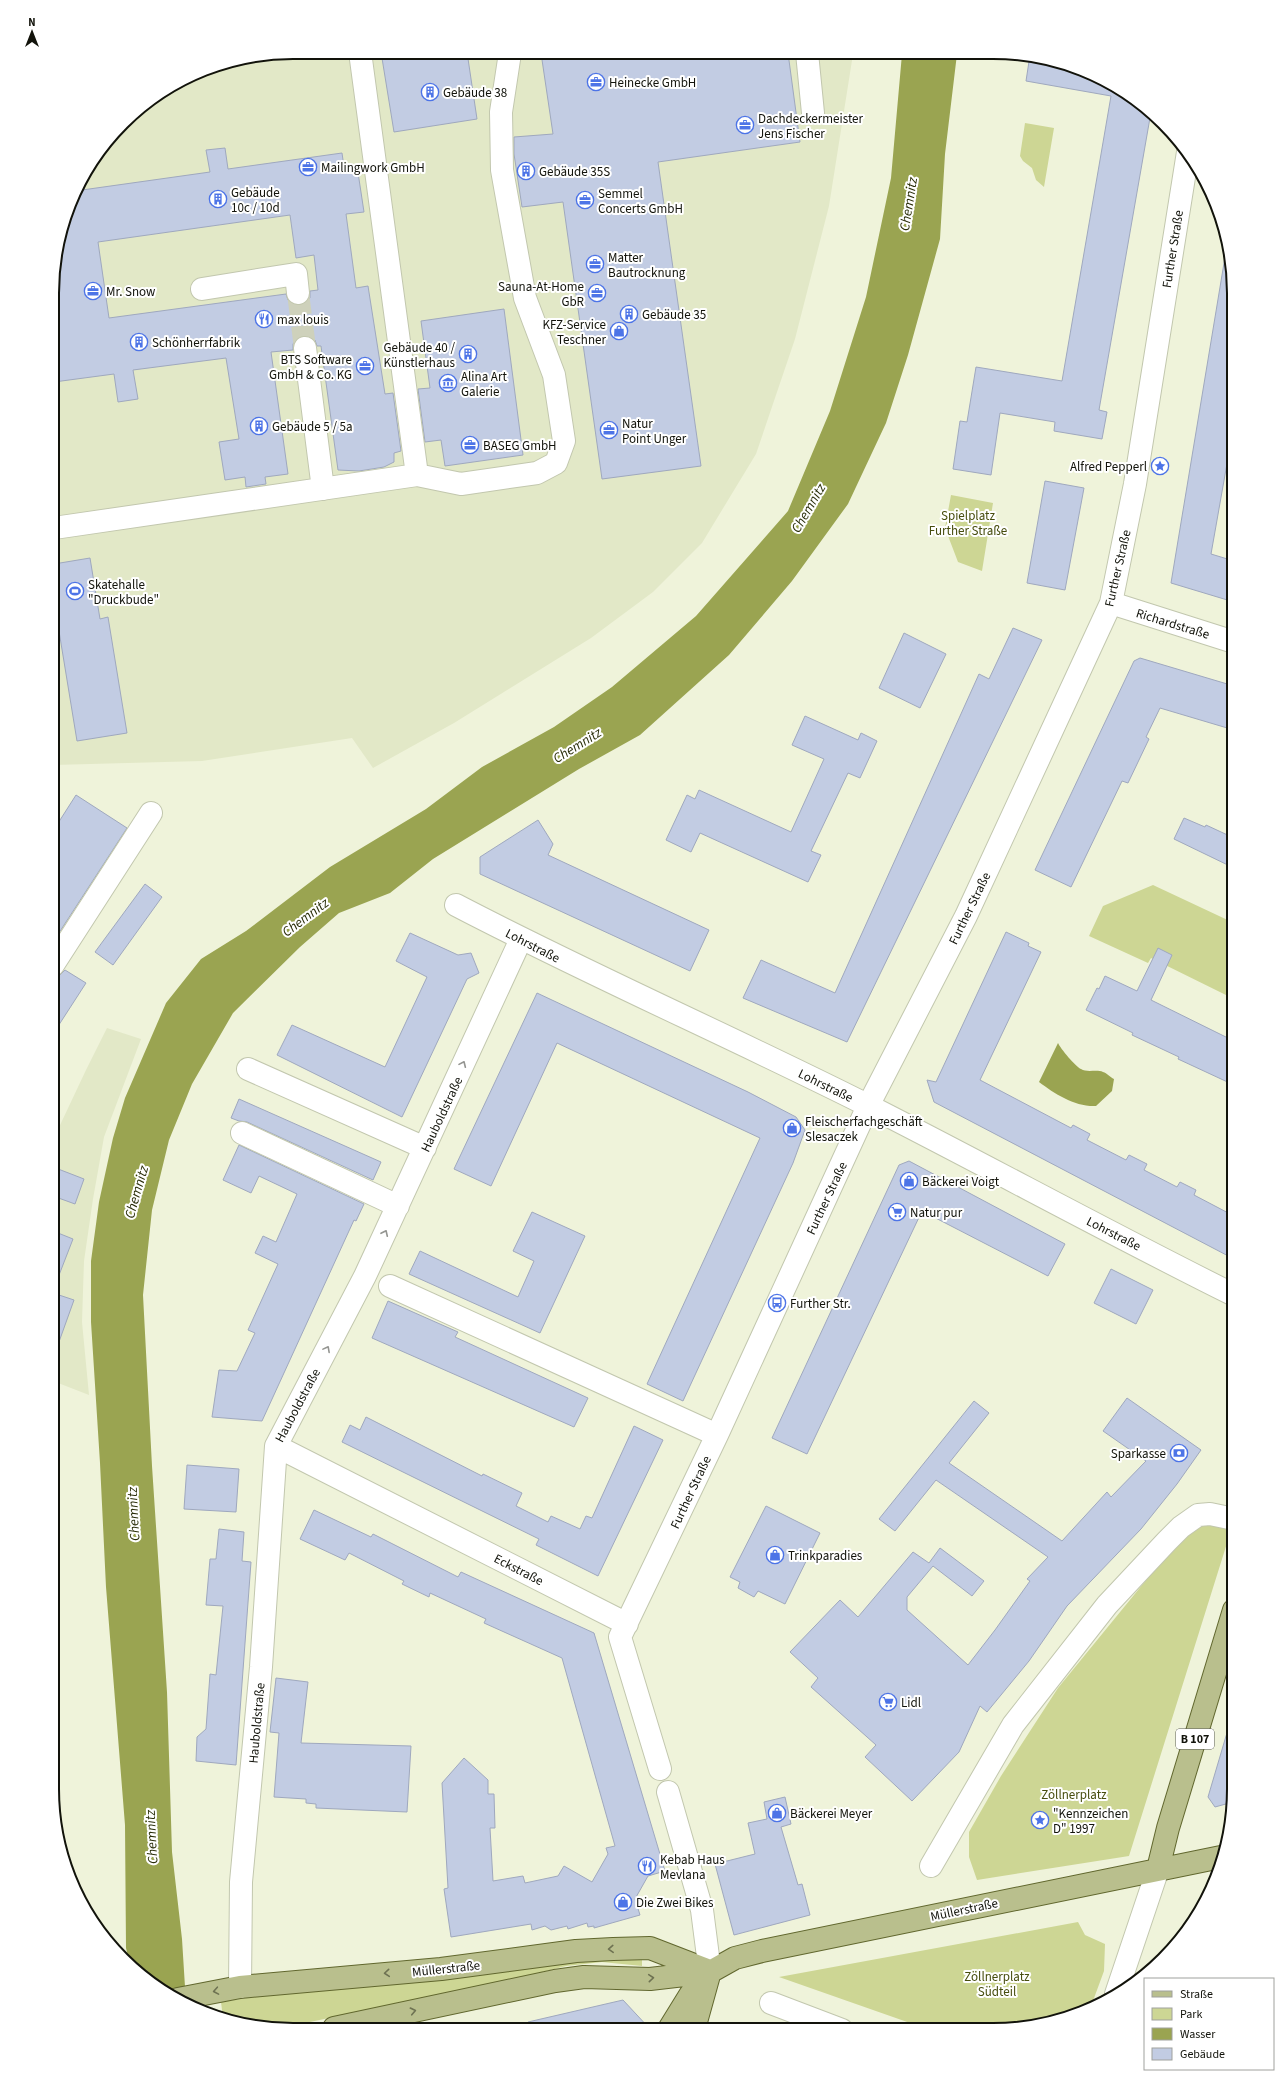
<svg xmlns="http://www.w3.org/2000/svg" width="1286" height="2082" viewBox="0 0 1286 2082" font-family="'Source Sans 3',sans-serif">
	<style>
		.built { fill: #e2e8c7 }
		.green { fill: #cdd694 }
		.water { fill: #9aa451 }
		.building { fill: #c2cce3; stroke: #9fa8be; fill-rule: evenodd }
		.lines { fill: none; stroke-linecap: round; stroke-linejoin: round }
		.minor-tunnel { stroke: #ced1bb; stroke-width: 22; stroke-dasharray: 22 11; stroke-linecap: butt }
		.minor-casing { stroke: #c2c7ae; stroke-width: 24 }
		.major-casing { stroke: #61672e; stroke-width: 24 }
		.minor { stroke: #fff; stroke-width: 22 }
		.major { stroke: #b9bf8d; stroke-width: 22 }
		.oneway { stroke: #949591 }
		.oneway2 { stroke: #6e7252 }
		.labels { text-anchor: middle; stroke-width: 4; stroke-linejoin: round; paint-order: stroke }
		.shield { fill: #fff; stroke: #595a54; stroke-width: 1 }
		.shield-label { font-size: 12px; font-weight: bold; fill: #12130b }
		.poi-label { font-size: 13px; fill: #12130b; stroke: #fff; text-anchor: start }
		.street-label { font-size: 13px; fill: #12130b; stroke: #fff }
		.park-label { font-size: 13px; fill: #474d0e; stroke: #fff }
		.water-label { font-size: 14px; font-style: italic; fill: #292d08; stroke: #fff }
		.rim { fill: none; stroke: #12130b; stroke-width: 2 }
	</style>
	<rect width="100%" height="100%" fill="#eff3da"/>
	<path class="built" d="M293,52L853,54L829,206L795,339L756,454L702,543L653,592L591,638L454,723L373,768L352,738L202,761L53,765L54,261L77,186L134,112L201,70Z
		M107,1028L141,1039L104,1137L93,1199L84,1261L82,1322L89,1395L53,1381V1140L86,1070Z"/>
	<path class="green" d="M1025,123L1054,128L1044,187L1036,180L1032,168L1023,161L1020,156Z
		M951,495L993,503L982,571L958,562L945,528Z
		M1153,885L1234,923V993L1230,997L1151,958L1148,963L1089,936L1103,906Z
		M1208,1522L1233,1524L1129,1856L977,1880L969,1857V1832L1001,1776L1058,1688L1156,1568L1196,1527Z
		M1078,1922L1085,1935L1105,1944L1104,1971L1090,2009L1085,2012L994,2030H930L779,1977Z
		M642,1958V1966L602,1962L566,1966L507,1981L281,2028H261L223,2018L221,2002L271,1994L433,1981L594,1960Z"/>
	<path class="water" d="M902,54H957L945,154L940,239L908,355L886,423L848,504L792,581L729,655L640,735L579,769L433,859L390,893L339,913L300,947L233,1013L192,1084L169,1140L152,1210L143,1295L152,1466L167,1692L172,1852L182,1939L186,2003L146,1980L130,1965L126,1948L125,1825L106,1587L100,1463L91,1322V1261L99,1202L113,1138L125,1098L166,1003L201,959L246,931L330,867L426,809L482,767L554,727L612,687L696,616L788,511L830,411L866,297L891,178Z
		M1058,1043C1060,1048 1076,1067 1081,1069C1087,1073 1097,1069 1103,1072C1107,1073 1110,1077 1114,1079L1112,1091L1096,1106C1075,1107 1055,1094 1039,1082Z"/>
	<path class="building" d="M381,52H467L477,119L394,132Z
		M541,53H788L800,142L658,162L701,466L602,479L563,202L522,207L514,154V137L553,134Z
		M1030,55L1086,70L1140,102L1151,112L1099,410L1107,412L1102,439L1054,431L1055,422L1000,413L991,475L953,469L960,421L967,422L976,367L1062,381L1111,96L1026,81Z
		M225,148L228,169L342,153L344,167L357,166L364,212L346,214L356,288L368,286L385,394L393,393L401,451L394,453V462L384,467L359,471L338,470L321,346H317L315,340L309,336H303L297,338L293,344V350L271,352L288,474L265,477L266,484L246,487L245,477L225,480L219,442L239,439L226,358L133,370L138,399L118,402L114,374L54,382V261L75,191L210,172L206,150ZM290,215L296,258L314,255L318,290L310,291V298L305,303L299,305L293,304L288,300L286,294L109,318L98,242Z
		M1225,257H1227L1234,293V424L1211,554L1234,561V602L1171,583Z
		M504,309L523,455L445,466L441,440L425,442L418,389L430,388L421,321Z
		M1045,481L1084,488L1065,590L1027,583Z
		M90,558L100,619L108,617L127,733L77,741L58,625L54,626V564Z
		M1013,628L1042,640L847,1042L743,998L761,960L835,993L979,674L989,679Z
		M904,633L946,654L920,708L879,688Z
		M1140,658L1234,686V730L1160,708L1146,737L1149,739L1128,783L1122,781L1071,887L1035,870L1134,661Z
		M805,716L858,740L861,733L877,741L860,778L848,773L811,851L821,855L808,882L700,833L691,852L666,840L687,795L695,799L699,790L791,832L824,759L792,745Z
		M76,795L127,828L53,942V831Z
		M1184,818L1205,827L1206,825L1234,838V868L1174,839Z
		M538,820L553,844L548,855L709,930L690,971L480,874V857Z
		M145,884L162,897L113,965L95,952Z
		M1006,932L1029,943L1028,946L1041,952L980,1080L1071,1128L1073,1125L1090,1134L1087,1140L1126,1160L1129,1155L1147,1164L1144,1170L1177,1187L1180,1182L1196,1190L1194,1195L1234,1216V1259L934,1102L927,1080L936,1082Z
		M410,933L458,955L471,953L479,973L467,979L402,1117L277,1055L292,1025L385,1067L427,977L396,961Z
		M1158,948L1172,955L1151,1000L1234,1041V1085L1178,1059L1179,1057L1132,1035L1133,1033L1086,1010L1097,988L1099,989L1105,976L1137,991Z
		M65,970L86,983L53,1034V977L59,976Z
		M537,993L748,1092L796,1117L805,1130L793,1163L683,1401L647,1384L760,1138L557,1043L491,1186L454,1169Z
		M239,1099L381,1162L373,1180L247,1122L239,1121L231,1118Z
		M239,1145L364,1204L356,1221L354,1220L262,1421L212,1417L219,1370L237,1371L255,1333L248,1330L278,1264L255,1253L263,1236L276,1242L297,1194L259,1176L251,1193L223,1180Z
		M909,1161L1065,1244L1048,1276L922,1211L807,1454L772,1438L899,1165Z
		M53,1167L84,1179L75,1204L53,1196Z
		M532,1212L585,1236L540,1333L409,1274L420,1251L518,1297L534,1261L513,1251Z
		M53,1231L73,1239L54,1288H53Z
		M1111,1269L1153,1290L1136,1324L1094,1303Z
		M53,1293L74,1300L55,1353H53Z
		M388,1301L458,1332L455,1337L588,1398L574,1427L372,1338Z
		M1127,1398L1201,1450L1177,1484L1141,1529L1067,1606L1029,1661L987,1712L980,1706L959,1752L912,1801L865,1757L876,1745L811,1687L818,1678L790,1652L840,1600L858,1617L913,1552L929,1563L940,1548L984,1581L972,1596L933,1566L907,1597V1610L968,1665L995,1630L1030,1581L1027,1579L1048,1557L936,1480L895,1531L879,1519L974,1401L989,1413L949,1463L1062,1541L1107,1492L1111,1497L1146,1461L1103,1431Z
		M366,1417L482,1476L483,1474L522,1493L516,1506L548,1522L551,1516L580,1529L586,1516L592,1518L634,1426L663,1440L598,1576L536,1545L539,1539L342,1442L350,1425L360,1430Z
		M187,1465L239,1469L236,1512L184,1509Z
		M766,1506L820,1533L785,1604L758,1591L754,1597L738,1588L740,1582L730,1577Z
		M314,1510L371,1537L373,1534L458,1577L461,1572L594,1633L665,1871L648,1876L635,1899L640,1915L594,1928V1926L588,1927L587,1923L568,1929L567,1926L551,1930L545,1926L532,1930L531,1924L451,1937L444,1889L448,1888L442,1783L464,1758L488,1780V1794H494L495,1828H490L493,1881L523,1876L525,1883L558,1876L564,1866L592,1882L608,1854L606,1848L615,1846L562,1658L484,1623L486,1619L430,1593L429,1597L402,1584L404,1581L349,1553L345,1560L300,1539Z
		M219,1529L244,1532L242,1561L251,1562L236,1765L196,1761L197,1737L206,1729L210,1674L216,1675L223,1606L206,1605L210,1559H216Z
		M276,1678L308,1682L301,1743L411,1746L407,1812L316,1808V1804L306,1803V1799L274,1797L279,1733L270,1732Z
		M1229,1726H1233V1802L1215,1807L1208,1797Z
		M785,1797L791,1824L781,1827L798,1885L802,1884L810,1915L734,1935L715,1864L755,1854L748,1823L767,1819L764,1802Z
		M623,2000L650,2029H529L528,2022Z"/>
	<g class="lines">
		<path class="minor-tunnel" d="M298,293L305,348"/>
		<defs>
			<path id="minor" d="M360,52L417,475
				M807,53L813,113
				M202,289L296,274L298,293
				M305,348L323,489
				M54,528L417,475L461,484L537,473L556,463L564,441L554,375L525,298L502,170L501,112L510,53
				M1111,603L1234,642
				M456,905C592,976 732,1037 869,1106C991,1168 1111,1234 1234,1295
				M53,965L151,813
				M248,1069L425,1148
				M242,1133L398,1206
				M390,1286L717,1435
				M276,1446L627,1624
				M660,1769L620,1637L717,1435L868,1106L966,916L1111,603L1135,484L1188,152
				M668,1792L702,1910L710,1972
				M931,1866L1013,1725L1107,1605L1167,1541L1181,1527L1198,1515L1210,1514L1234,1519
				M240,1987L241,1882L261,1667L276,1446L365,1276L521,939
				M1116,1994L1158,1869
				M771,2003L842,2030"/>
			<path id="major" d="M1158,1869L1168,1828L1234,1610
				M178,1999L240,1987L441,1969L576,1951L613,1949L650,1948L707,1970
				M334,2028L555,1981L584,1977L650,1979L710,1972L735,1958L762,1951L1221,1857
				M669,2029L690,1995L710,1972
				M694,2029L709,1975"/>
		</defs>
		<use href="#minor" class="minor-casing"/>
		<use href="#major" class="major-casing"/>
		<use href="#minor" class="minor"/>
		<use href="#major" class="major"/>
	</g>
	<defs><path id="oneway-chevron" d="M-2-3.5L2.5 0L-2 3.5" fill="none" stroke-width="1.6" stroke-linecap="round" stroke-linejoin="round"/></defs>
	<g class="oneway">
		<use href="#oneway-chevron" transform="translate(463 1064) rotate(-66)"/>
		<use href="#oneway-chevron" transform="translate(385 1233) rotate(-65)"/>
		<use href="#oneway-chevron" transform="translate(327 1349) rotate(-62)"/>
	</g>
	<g class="oneway2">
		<use href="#oneway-chevron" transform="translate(611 1949) rotate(177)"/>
		<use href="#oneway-chevron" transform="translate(387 1973) rotate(175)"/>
		<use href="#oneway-chevron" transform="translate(651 1978) rotate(-5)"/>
		<use href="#oneway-chevron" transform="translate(216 1991) rotate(170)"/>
		<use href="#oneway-chevron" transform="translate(413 2011) rotate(-12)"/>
	</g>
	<defs>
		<symbol id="office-ring" viewBox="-11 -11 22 22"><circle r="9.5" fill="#fff" stroke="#4d74e7" stroke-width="1.5"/><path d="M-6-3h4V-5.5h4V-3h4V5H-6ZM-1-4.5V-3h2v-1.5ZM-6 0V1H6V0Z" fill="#4d74e7"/></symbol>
		<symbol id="building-ring" viewBox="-11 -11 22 22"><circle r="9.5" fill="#fff" stroke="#4d74e7" stroke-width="1.5"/><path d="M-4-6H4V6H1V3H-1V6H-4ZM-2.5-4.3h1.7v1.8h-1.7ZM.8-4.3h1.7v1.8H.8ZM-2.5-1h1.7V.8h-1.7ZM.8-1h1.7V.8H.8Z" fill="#4d74e7"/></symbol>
		<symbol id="restaurant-ring" viewBox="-11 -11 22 22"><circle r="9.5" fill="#fff" stroke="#4d74e7" stroke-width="1.5"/><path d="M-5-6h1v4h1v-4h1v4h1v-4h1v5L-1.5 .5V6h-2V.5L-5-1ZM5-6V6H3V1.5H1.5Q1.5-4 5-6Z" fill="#4d74e7"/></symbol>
		<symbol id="shop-ring" viewBox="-11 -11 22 22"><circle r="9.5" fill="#fff" stroke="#4d74e7" stroke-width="1.5"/><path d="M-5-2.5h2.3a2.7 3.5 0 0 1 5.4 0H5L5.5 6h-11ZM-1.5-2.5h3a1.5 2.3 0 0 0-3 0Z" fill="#4d74e7"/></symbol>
		<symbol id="museum-ring" viewBox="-11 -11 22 22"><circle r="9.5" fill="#fff" stroke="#4d74e7" stroke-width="1.5"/><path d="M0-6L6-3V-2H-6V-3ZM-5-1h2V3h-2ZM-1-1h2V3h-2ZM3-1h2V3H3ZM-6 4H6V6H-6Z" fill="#4d74e7"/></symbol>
		<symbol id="sight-ring" viewBox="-11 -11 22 22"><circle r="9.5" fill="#fff" stroke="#4d74e7" stroke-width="1.5"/><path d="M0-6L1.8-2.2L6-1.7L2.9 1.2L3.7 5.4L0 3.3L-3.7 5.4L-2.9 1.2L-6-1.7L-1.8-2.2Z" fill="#4d74e7"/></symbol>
		<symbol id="stadium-ring" viewBox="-11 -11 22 22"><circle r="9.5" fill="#fff" stroke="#4d74e7" stroke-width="1.5"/><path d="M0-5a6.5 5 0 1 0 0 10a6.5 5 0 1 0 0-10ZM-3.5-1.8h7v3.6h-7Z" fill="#4d74e7"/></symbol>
		<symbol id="supermarket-ring" viewBox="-11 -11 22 22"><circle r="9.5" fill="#fff" stroke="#4d74e7" stroke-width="1.5"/><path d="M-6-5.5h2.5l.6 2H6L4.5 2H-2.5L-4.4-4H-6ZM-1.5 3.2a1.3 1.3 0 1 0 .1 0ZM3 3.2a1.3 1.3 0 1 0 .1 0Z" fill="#4d74e7"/></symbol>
		<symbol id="bus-ring" viewBox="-11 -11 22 22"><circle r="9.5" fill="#fff" stroke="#4d74e7" stroke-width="1.5"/><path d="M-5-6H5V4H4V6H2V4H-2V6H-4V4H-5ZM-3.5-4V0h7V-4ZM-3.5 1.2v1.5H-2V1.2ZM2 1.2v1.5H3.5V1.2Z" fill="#4d74e7"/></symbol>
		<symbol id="bank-ring" viewBox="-11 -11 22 22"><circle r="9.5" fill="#fff" stroke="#4d74e7" stroke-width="1.5"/><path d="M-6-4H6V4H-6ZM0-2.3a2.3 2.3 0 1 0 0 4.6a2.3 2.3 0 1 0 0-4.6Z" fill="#4d74e7"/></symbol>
	</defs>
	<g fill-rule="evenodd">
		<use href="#office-ring" x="586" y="72" width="20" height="20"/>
		<use href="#building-ring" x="420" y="82" width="20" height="20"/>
		<use href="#office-ring" x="735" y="115" width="20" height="20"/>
		<use href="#office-ring" x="298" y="157" width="20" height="20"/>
		<use href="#building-ring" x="516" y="161" width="20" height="20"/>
		<use href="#building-ring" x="208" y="189" width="20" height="20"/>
		<use href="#office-ring" x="575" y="190" width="20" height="20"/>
		<use href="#office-ring" x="585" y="254" width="20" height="20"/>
		<use href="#office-ring" x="83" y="281" width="20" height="20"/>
		<use href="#office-ring" x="587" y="283" width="20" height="20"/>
		<use href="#building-ring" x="619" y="304" width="20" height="20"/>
		<use href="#restaurant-ring" x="254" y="309" width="20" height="20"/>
		<use href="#shop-ring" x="609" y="321" width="20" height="20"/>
		<use href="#building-ring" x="129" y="332" width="20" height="20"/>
		<use href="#building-ring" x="458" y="344" width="20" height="20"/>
		<use href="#office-ring" x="355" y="356" width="20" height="20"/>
		<use href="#museum-ring" x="438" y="373" width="20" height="20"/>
		<use href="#building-ring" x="249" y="416" width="20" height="20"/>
		<use href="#office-ring" x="599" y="420" width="20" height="20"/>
		<use href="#office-ring" x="460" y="435" width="20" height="20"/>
		<use href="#sight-ring" x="1150" y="456" width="20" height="20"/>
		<use href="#stadium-ring" x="65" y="581" width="20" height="20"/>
		<use href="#shop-ring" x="782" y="1118" width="20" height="20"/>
		<use href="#shop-ring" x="899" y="1171" width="20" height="20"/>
		<use href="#supermarket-ring" x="887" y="1202" width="20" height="20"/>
		<use href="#bus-ring" x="767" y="1293" width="20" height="20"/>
		<use href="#bank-ring" x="1169" y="1443" width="20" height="20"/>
		<use href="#shop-ring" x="765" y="1545" width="20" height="20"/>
		<use href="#supermarket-ring" x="878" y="1692" width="20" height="20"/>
		<use href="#shop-ring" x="767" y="1803" width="20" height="20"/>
		<use href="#sight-ring" x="1030" y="1810" width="20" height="20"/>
		<use href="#restaurant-ring" x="637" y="1856" width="20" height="20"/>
		<use href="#shop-ring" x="613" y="1892" width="20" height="20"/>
	</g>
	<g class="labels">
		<rect class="shield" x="1176" y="1729" width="38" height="20" rx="3"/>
		<g class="shield-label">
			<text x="1195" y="1743">B 107</text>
		</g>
		<g class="poi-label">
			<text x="609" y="87">Heinecke GmbH</text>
			<text x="443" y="97">Gebäude 38</text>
			<text x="758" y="123">Dachdeckermeister<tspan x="758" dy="15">Jens Fischer</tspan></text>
			<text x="321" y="172">Mailingwork GmbH</text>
			<text x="539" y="176">Gebäude 35S</text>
			<text x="231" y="197">Gebäude<tspan x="231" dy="15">10c / 10d</tspan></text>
			<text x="598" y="198">Semmel<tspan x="598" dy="15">Concerts GmbH</tspan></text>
			<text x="608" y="262">Matter<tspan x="608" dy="15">Bautrocknung</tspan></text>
			<text x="584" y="291" text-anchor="end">Sauna-At-Home<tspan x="584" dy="15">GbR</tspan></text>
			<text x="106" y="296">Mr. Snow</text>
			<text x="642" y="319">Gebäude 35</text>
			<text x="277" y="324">max louis</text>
			<text x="606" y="329" text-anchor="end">KFZ-Service<tspan x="606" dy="15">Teschner</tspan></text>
			<text x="152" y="347">Schönherrfabrik</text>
			<text x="455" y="352" text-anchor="end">Gebäude 40 /<tspan x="455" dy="15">Künstlerhaus</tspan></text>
			<text x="352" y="364" text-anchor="end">BTS Software<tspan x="352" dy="15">GmbH &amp; Co. KG</tspan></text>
			<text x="461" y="381">Alina Art<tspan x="461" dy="15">Galerie</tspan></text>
			<text x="622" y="428">Natur<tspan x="622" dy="15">Point Unger</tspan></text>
			<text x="272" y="431">Gebäude 5 / 5a</text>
			<text x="483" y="450">BASEG GmbH</text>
			<text x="1147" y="471" text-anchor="end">Alfred Pepperl</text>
			<text x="88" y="589">Skatehalle<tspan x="88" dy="15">"Druckbude"</tspan></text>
			<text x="805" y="1126">Fleischerfachgeschäft<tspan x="805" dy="15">Slesaczek</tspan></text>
			<text x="922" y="1186">Bäckerei Voigt</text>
			<text x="910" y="1217">Natur pur</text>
			<text x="790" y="1308">Further Str.</text>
			<text x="1166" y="1458" text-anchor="end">Sparkasse</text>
			<text x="788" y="1560">Trinkparadies</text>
			<text x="901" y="1707">Lidl</text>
			<text x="790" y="1818">Bäckerei Meyer</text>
			<text x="1053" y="1818">"Kennzeichen<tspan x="1053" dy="15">D" 1997</tspan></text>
			<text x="660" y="1864">Kebab Haus<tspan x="660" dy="15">Mevlana</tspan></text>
			<text x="636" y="1907">Die Zwei Bikes</text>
		</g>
		<g class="street-label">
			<text transform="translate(1172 249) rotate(-81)" y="5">Further Straße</text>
			<text transform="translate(1117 568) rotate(-77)" y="5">Further Straße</text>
			<text transform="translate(1173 623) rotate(17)" y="5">Richardstraße</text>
			<text transform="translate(969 908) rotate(-64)" y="5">Further Straße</text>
			<text transform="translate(533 945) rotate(27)" y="5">Lohrstraße</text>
			<text transform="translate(826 1085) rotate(26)" y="5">Lohrstraße</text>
			<text transform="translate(441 1114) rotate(-65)" y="5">Hauboldstraße</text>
			<text transform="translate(826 1198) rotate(-65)" y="5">Further Straße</text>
			<text transform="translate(1114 1233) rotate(27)" y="5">Lohrstraße</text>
			<text transform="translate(297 1405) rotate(-62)" y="5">Hauboldstraße</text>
			<text transform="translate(690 1492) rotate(-65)" y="5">Further Straße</text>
			<text transform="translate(519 1569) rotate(27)" y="5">Eckstraße</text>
			<text transform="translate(256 1723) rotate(-85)" y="5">Hauboldstraße</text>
			<text transform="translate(964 1909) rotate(-12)" y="5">Müllerstraße</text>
			<text transform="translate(446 1968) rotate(-6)" y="5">Müllerstraße</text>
		</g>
		<g class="park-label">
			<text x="968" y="520">Spielplatz<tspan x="968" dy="15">Further Straße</tspan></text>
			<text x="1074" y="1799">Zöllnerplatz</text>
			<text x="997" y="1981">Zöllnerplatz<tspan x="997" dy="15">Südteil</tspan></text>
		</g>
		<g class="water-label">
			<text transform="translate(908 204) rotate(-81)" y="5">Chemnitz</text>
			<text transform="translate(808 508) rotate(-60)" y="5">Chemnitz</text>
			<text transform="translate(577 745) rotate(-32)" y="5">Chemnitz</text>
			<text transform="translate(305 917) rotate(-37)" y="5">Chemnitz</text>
			<text transform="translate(136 1192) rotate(-74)" y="5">Chemnitz</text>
			<text transform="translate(133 1514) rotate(-93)" y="5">Chemnitz</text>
			<text transform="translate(151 1837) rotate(-93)" y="5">Chemnitz</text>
		</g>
	</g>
	<path d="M0 0H1286V2082H0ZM293 59H993A234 234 0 0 1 1227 293V1789A234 234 0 0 1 993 2023H293A234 234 0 0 1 59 1789V293A234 234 0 0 1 293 59Z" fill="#fff" fill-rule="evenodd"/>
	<path class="rim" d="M293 59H993A234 234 0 0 1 1227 293V1789A234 234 0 0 1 993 2023H293A234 234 0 0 1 59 1789V293A234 234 0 0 1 293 59Z"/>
	<rect x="1144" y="1978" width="130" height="92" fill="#ffffff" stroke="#a0a19d"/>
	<rect x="1152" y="1991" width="20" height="6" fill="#b9bf8d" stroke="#a0a19d"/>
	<text x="1180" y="1998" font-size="12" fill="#12130b">Straße</text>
	<rect x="1152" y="2008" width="20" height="12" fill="#cdd694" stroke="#a0a19d"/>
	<text x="1180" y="2018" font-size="12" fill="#12130b">Park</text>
	<rect x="1152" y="2028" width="20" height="12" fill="#9aa451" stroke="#a0a19d"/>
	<text x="1180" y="2038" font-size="12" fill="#12130b">Wasser</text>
	<rect x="1152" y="2048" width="20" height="12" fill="#c2cce3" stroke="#a0a19d"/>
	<text x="1180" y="2058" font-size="12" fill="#12130b">Gebäude</text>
	<g transform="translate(32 32)" stroke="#ffffff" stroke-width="3" paint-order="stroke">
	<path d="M0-3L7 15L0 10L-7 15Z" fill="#12130b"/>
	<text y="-6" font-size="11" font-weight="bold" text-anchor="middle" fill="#12130b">N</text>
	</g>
</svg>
